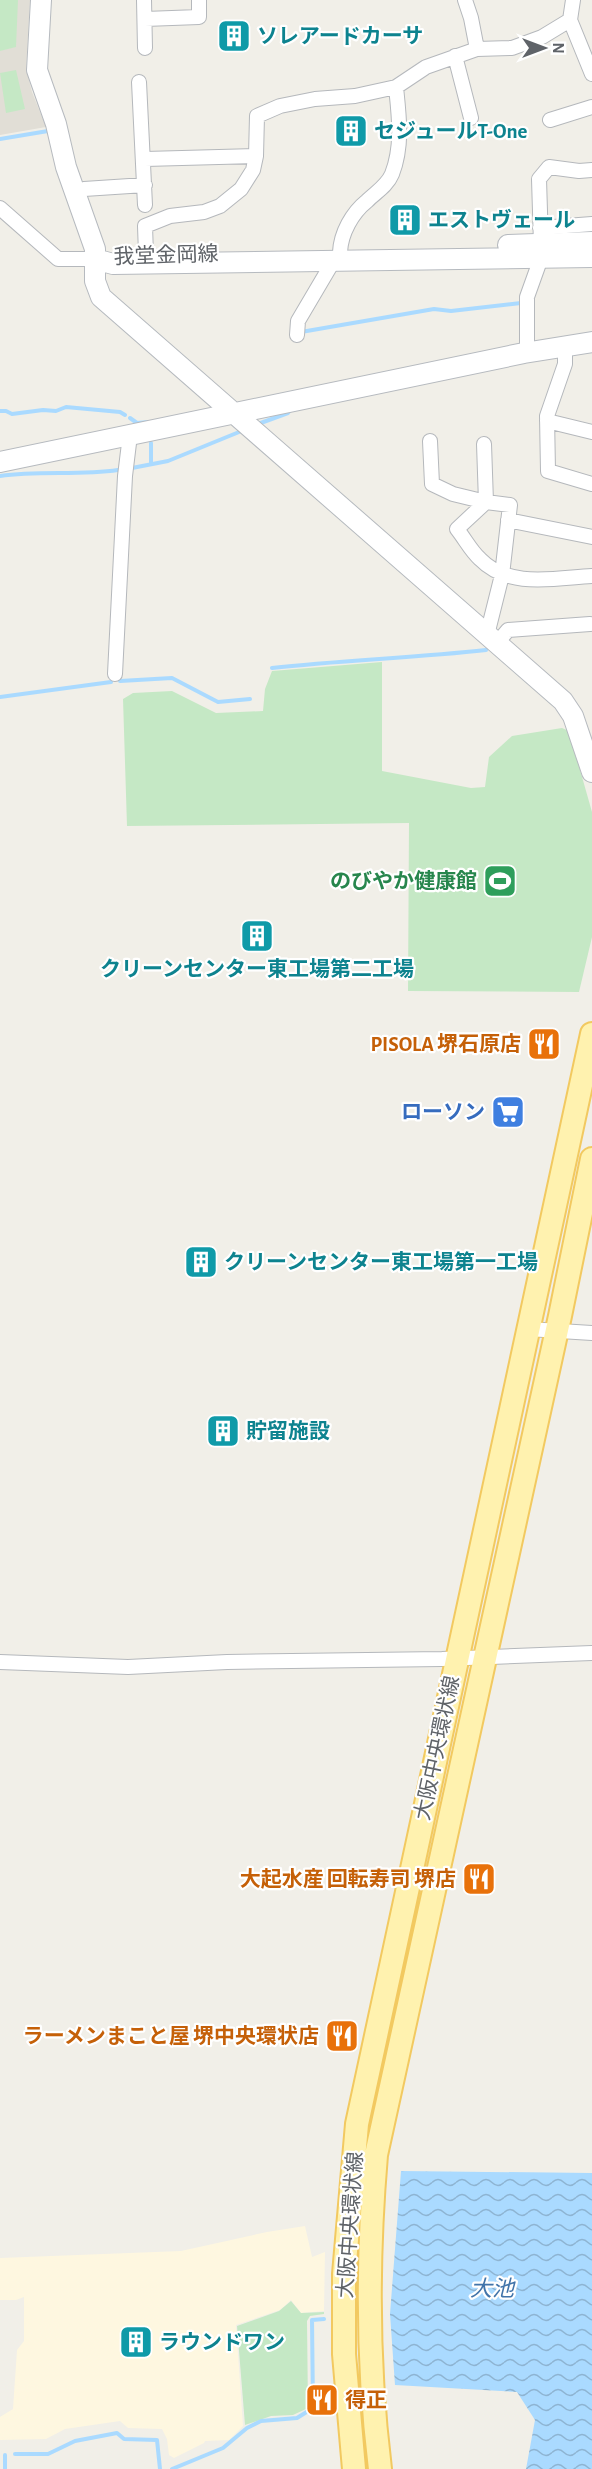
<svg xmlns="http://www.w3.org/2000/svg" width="592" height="2469" viewBox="0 0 592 2469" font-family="'Alegreya Sans','Noto Sans JP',sans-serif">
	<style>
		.commercial { fill: #fef7e0 }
		.education { fill: #e1ded6 }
		.grass { fill: #c5e8c5 }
		.water { fill: url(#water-waves) }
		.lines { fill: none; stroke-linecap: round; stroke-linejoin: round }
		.stream { stroke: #aadaff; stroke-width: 4 }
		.street-casing { stroke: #b5b8bc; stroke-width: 16 }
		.secondary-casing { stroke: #b6babf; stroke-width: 22 }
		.primary-casing { stroke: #f2c960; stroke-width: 26 }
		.street { stroke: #fff; stroke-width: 14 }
		.secondary { stroke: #fff; stroke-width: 20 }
		.primary { stroke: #fff2af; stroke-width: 22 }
		.labels { text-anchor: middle; stroke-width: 4.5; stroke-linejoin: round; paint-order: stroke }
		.culture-label { font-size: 21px; font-weight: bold; fill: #0d838f; stroke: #fff; text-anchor: start }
		.street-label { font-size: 21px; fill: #5f6368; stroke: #fff }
		.leisure-label { font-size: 21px; font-weight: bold; fill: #27864d; stroke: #fff; text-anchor: end }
		.food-label { font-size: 21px; font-weight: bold; fill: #c56008; stroke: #fff; text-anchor: end }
		.shop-label { font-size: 21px; font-weight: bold; fill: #366cbe; stroke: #fff; text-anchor: end }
		.water-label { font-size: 22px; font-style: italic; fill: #4174aa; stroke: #fff }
	</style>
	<defs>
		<pattern id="water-waves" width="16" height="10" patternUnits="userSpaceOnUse" patternTransform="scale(1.5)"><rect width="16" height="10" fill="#aadaff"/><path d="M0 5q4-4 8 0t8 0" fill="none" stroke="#8eb4d2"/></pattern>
	</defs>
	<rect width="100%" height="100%" fill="#f1efe8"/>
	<path class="commercial" d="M305,2226L312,2257L325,2252L324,2311L301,2313L291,2300L280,2310L236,2325L243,2426L229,2440L205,2441L204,2443L174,2458L169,2455L167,2439L162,2429L128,2428L120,2421L65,2429L46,2439L0,2440V2417L13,2409L17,2350L24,2341V2297L16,2300H0V2258L181,2251L267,2232Z"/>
	<path class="education" d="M0,0H30L26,68L32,92L46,127L0,135Z"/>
	<path class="grass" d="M0,0H18L16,47L0,51Z
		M16,70L25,109L6,113L0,73Z
		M382,662V771L471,788L485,787L489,757L512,736L562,728L569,731L592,812V937L579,992L408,991L409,823L127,826L123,699L133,693L172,691L216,713L263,711L265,689L272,671Z
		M291,2301L301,2313L324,2312V2314L310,2316L307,2321L308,2408L293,2415L271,2416L245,2425L237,2326L279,2311Z"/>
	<path class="water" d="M401,2171L592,2173V2469H526L535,2420L517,2392L395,2385L390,2314Z"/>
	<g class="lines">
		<path class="stream" d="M0,139L48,131
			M301,332L434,309L451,311L521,303
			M0,411H6L12,414L43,410L56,411L66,407L120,412L125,415
			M130,418L137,423L149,422
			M258,424L288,413L291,408
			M151,464V443
			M132,468L168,461L244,430
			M0,476C39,470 79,476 118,470
			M272,668C343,660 414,658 486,650
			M120,681L172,678L218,702L250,699
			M0,697L111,682
			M15,2454H48L75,2441L117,2433L124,2439L157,2440L160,2469
			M5,2455V2469
			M172,2469L223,2448L247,2428L261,2421L297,2418L313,2408L312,2320L324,2319"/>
		<defs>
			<path id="street" d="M144,0L145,48
				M573,0L570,20L592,74
				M145,19L199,17V0
				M477,49L512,48L542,37L570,20
				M455,56L471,118
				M139,82L145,205
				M550,120L592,107
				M145,159L256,156
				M84,189L145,185
				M0,208L58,259H95
				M540,228L592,224
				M541,244L539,179L549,167L579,171L592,170
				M340,252C341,233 352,213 367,201C376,192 387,186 392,174C403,146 399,116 396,87
				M146,254L145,226L170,216L204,212L220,206L241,189L253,170L256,156L257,116L280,106L315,99L355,96L396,87L426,67L477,49L471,18L465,0
				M297,335L298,321L334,260
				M565,347V364L547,416L548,471L592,484
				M527,353V297L541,258
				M547,421L592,432
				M430,441L432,484L453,494L486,502L484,444
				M508,520L592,537
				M487,635L502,575L510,505L486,502L457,529C465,539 471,551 480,559C509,589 555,578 592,576
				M497,643L508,630L590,624
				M115,674L125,476L130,435
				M528,1329L592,1333
				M0,1662L128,1667L227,1662L442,1659L592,1653"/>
			<path id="secondary" d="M41,0L37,70L56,124L66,167L95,249V281L101,297L563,701L573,716L592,772
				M508,245L592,242
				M95,259L113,264L592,257
				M0,462L524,353L592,342"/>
			<path id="primary" d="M354,2469L344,2354V2274L357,2124L592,1034
				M380,2469C367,2364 367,2261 376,2155L560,1316L592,1159"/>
		</defs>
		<use href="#street" class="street-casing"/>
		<use href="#secondary" class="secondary-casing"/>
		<use href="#primary" class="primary-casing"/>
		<use href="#street" class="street"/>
		<use href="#secondary" class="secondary"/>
		<use href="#primary" class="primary"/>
	</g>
	<defs>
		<symbol id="building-square" viewBox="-11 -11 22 22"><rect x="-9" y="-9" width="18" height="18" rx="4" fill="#0f9aa8" stroke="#fff"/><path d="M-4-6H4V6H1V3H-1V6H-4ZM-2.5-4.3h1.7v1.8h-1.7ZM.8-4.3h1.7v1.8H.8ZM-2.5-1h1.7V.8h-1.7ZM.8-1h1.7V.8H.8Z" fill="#fff"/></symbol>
		<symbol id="stadium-square" viewBox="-11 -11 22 22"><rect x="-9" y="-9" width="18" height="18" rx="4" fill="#2e9e5b" stroke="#fff"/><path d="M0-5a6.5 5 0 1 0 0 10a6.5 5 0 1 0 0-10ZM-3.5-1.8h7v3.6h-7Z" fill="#fff"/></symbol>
		<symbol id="restaurant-square" viewBox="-11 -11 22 22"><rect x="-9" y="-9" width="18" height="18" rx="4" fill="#e8710a" stroke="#fff"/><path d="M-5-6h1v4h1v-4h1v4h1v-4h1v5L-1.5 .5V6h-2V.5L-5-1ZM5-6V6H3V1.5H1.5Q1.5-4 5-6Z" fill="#fff"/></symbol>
		<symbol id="supermarket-square" viewBox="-11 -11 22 22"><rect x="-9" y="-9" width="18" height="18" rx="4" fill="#3f7fe0" stroke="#fff"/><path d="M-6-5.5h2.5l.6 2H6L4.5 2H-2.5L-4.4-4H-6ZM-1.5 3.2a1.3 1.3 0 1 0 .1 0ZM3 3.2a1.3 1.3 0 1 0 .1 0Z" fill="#fff"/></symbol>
	</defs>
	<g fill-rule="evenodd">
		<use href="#building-square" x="215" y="17" width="38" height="38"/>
		<use href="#building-square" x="332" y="112" width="38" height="38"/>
		<use href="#building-square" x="386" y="201" width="38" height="38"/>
		<use href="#stadium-square" x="481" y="862" width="38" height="38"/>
		<use href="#building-square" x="238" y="917" width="38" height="38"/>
		<use href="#restaurant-square" x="525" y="1025" width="38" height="38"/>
		<use href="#supermarket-square" x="489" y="1093" width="38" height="38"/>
		<use href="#building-square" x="182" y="1243" width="38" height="38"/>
		<use href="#building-square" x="204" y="1412" width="38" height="38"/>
		<use href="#restaurant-square" x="460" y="1860" width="38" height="38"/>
		<use href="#restaurant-square" x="323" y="2017" width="38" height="38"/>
		<use href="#building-square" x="117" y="2323" width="38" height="38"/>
		<use href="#restaurant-square" x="303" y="2381" width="38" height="38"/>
	</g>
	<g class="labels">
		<g class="culture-label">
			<text x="257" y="43">ソレアードカーサ</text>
			<text x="374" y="138">セジュールT-One</text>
			<text x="428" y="227">エストヴェール</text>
			<text x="257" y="976" text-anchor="middle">クリーンセンター東工場第二工場</text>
			<text x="224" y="1269">クリーンセンター東工場第一工場</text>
			<text x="246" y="1438">貯留施設</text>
			<text x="159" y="2349">ラウンドワン</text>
		</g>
		<g class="street-label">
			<text transform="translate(166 255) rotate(-2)" y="7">我堂金岡線</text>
			<text transform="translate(437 1748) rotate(-78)" y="7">大阪中央環状線</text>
			<text transform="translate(350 2225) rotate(-86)" y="7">大阪中央環状線</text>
		</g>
		<g class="leisure-label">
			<text x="477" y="888">のびやか健康館</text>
		</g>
		<g class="food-label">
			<text x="521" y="1051">PISOLA 堺石原店</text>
			<text x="456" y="1886">大起水産 回転寿司 堺店</text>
			<text x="319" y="2043">ラーメンまこと屋 堺中央環状店</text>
			<text x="345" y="2407" text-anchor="start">得正</text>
		</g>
		<g class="shop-label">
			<text x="485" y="1119">ローソン</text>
		</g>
		<g class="water-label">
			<text x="492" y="2296">大池</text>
		</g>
	</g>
	<g transform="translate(544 48) rotate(90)" stroke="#ffffff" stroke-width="4.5" paint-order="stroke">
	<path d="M0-4.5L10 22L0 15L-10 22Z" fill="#5f6368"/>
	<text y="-9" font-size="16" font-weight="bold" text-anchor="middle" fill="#5f6368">N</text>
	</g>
</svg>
